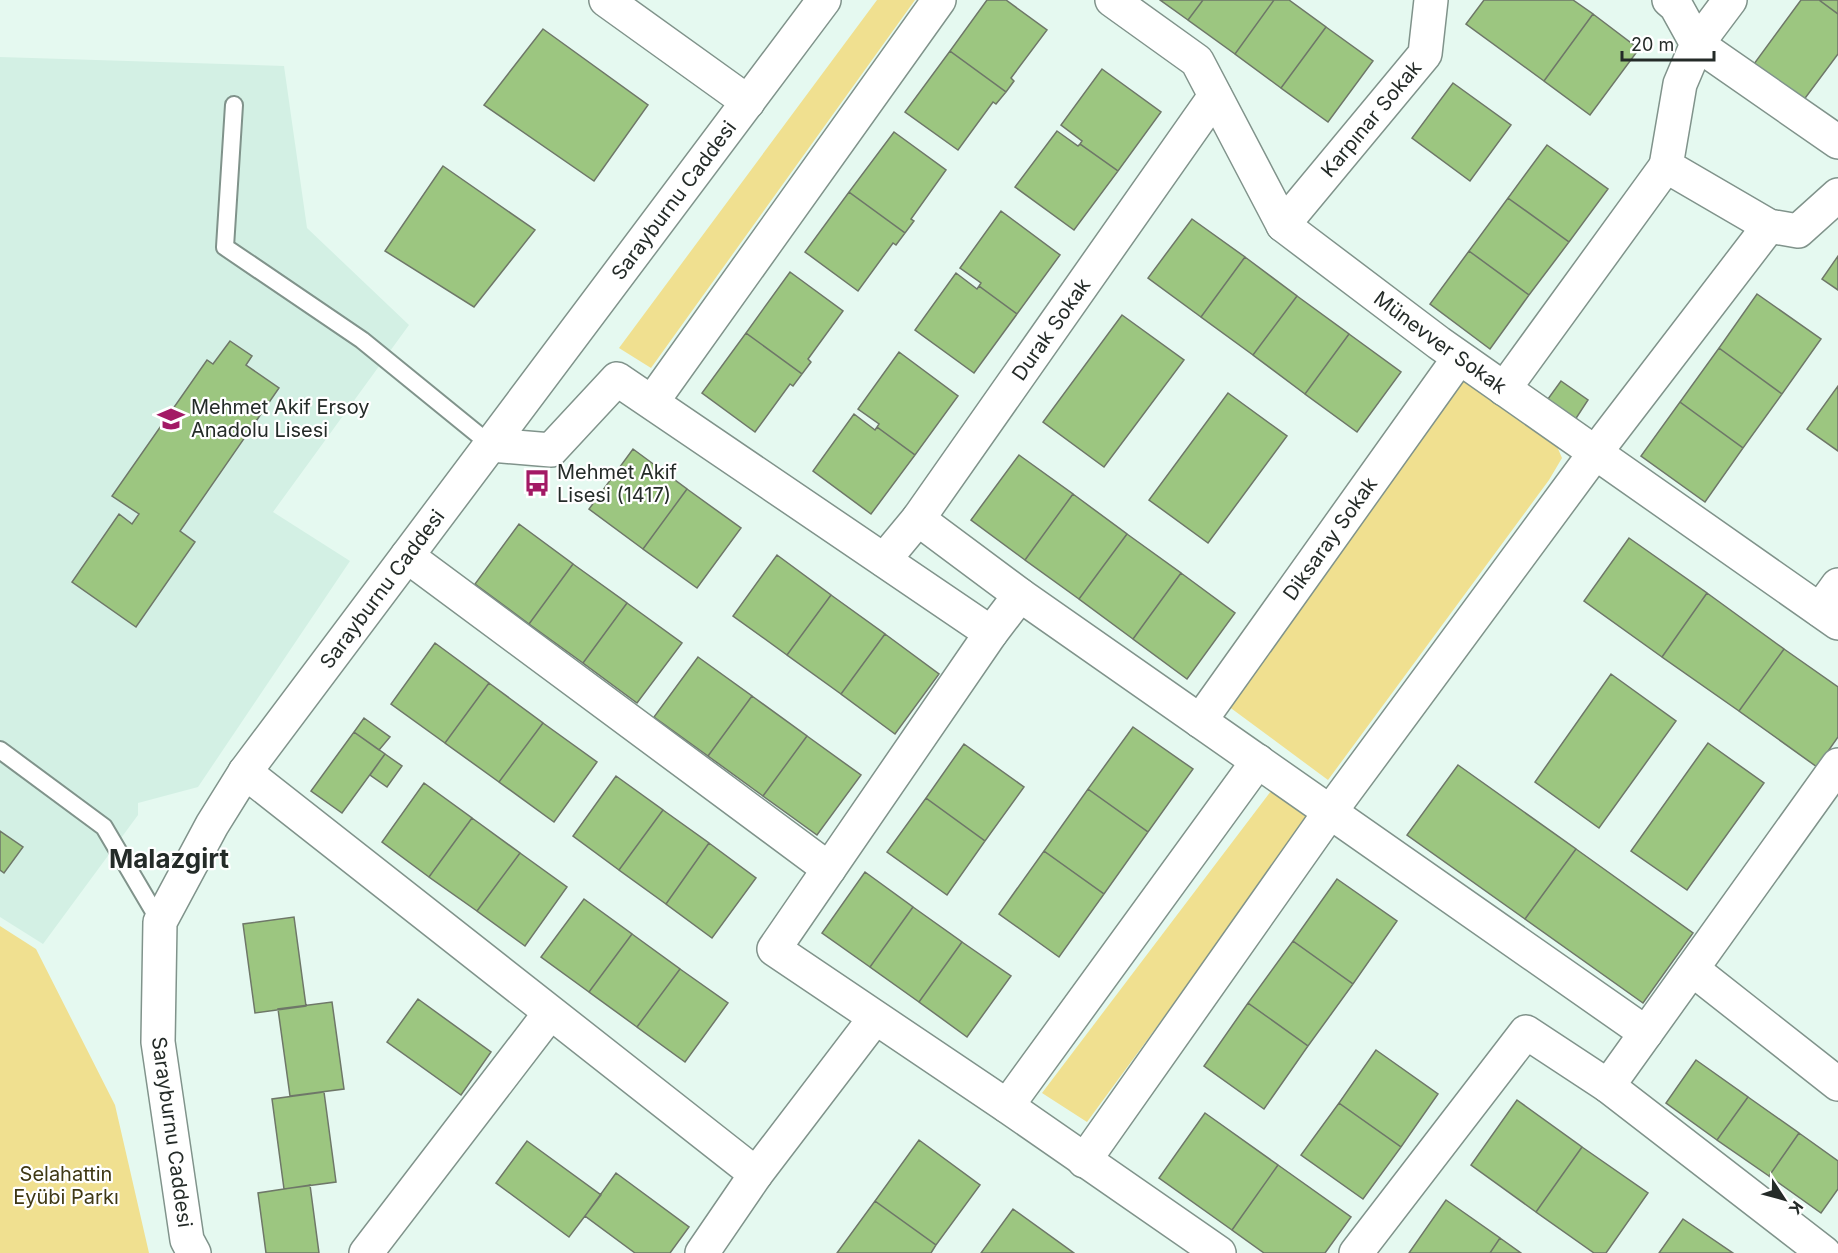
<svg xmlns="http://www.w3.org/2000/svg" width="1838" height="1253" viewBox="0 0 1838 1253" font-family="Inter,sans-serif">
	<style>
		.built { fill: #d3f0e4 }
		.green { fill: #f0e090 }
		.building { fill: #9cc680; stroke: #6e7768; stroke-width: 1.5 }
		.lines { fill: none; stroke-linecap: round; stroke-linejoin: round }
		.service-casing { stroke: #80938b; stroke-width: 20 }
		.minor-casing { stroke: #80938b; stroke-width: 36 }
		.tertiary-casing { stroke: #80938b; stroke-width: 36 }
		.service { stroke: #fff; stroke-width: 16 }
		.minor { stroke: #fff; stroke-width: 33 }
		.tertiary { stroke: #fff; stroke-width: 33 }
		.labels { text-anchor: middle; stroke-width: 4.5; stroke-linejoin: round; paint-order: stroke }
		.street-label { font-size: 20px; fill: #242b28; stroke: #fff }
		.poi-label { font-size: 20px; fill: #242b28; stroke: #fff; text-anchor: start }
		.park-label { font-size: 20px; fill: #3f3814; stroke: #fff }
		.district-label { font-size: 26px; font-weight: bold; fill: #242b28; stroke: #fff }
	</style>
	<rect width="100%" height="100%" fill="#e5f9f0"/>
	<path class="built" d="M0,57L284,66L307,228L409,325L273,512L350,561L198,787L138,803V815L43,944L0,917Z"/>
	<path class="green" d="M877,0H915L651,368L619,348Z
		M1463,381L1556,444L1562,458L1549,480L1328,780L1228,706Z
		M1271,791L1309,819L1087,1122L1042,1093Z
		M0,926L36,949L115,1105L149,1253H0Z"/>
	<path class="building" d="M987,0H1006L1047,30L1011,78L1014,81L1006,92L950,51Z
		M1160,0H1203L1188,20Z
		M1203,0H1274L1235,54L1188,20Z
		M1274,0H1289L1326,27L1281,88L1235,54Z
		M1484,0H1573L1593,14L1544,81L1466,24Z
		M1801,0H1819L1838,14V54L1800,105L1751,68Z
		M1819,0H1838V14Z
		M1593,14L1639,49L1590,115L1544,81Z
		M1326,27L1373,61L1328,122L1281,88Z
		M543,29L648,105L594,181L484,105Z
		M950,51L1006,92L996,104L993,102L958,150L905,112Z
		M1102,69L1161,112L1118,171L1080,144L1082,141L1061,125Z
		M1453,83L1511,125L1470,181L1412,138Z
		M1057,131L1078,146L1080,144L1118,171L1074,230L1015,187Z
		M894,132L946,170L911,219L914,221L905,233L849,192Z
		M1547,145L1608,189L1569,242L1508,198Z
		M443,166L535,230L474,307L385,251Z
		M849,192L905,233L896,245L893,243L858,291L805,252Z
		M1508,198L1569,242L1529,295L1469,251Z
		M1001,211L1060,255L1017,314L979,286L981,283L960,268Z
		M1192,219L1245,257L1201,317L1148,278Z
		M1469,251L1529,295L1490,349L1430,304Z
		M1838,256V290L1822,279Z
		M1245,257L1297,296L1253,355L1201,317Z
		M790,272L843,311L808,359L811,362L802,374L746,333Z
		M956,273L977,289L979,286L1017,314L974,373L915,330Z
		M1757,294L1821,339L1782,394L1719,348Z
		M1297,296L1349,334L1305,394L1253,355Z
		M1122,315L1184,360L1104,467L1043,422Z
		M746,333L802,374L793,386L790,384L755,432L702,393Z
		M1349,334L1401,372L1357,432L1305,394Z
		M230,341L252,356L246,365L279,388L180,531L195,542L136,627L72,582L119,514L132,524L139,514L112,496L207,360L213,364Z
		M1719,348L1782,394L1743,448L1680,402Z
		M899,352L958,396L915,455L877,427L879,424L858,409Z
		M1561,381L1588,400L1573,423L1545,403Z
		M1838,386V451L1807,429Z
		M1228,393L1287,436L1208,543L1149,500Z
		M1680,402L1743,448L1705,502L1641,456Z
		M854,414L875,430L877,427L915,455L871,514L813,471Z
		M633,449L687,489L643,549L589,509Z
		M1019,455L1073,494L1025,560L971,520Z
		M687,489L741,528L697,588L643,549Z
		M1073,494L1127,534L1079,599L1025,560Z
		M519,524L573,564L529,624L475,584Z
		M1127,534L1181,573L1133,639L1079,599Z
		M1629,538L1707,593L1662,657L1584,601Z
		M777,555L831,595L787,655L733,616Z
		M573,564L627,603L583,663L529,624Z
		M1181,573L1235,613L1187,679L1133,639Z
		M1707,593L1784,649L1739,711L1662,657Z
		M831,595L885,634L841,694L787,655Z
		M627,603L682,643L637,703L583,663Z
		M885,634L939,674L895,734L841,694Z
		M435,643L489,683L445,743L391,704Z
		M1784,649L1838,687V737L1817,767L1739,711Z
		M698,657L752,696L708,756L654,717Z
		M1611,674L1676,721L1599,828L1535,782Z
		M489,683L543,723L499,782L445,743Z
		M752,696L807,736L763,796L708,756Z
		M364,718L390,737L379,750L354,732Z
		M543,723L597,762L554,822L499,782Z
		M1133,727L1193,769L1148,832L1088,789Z
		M354,732L385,754L342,813L311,791Z
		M807,736L861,775L817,835L763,796Z
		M1708,743L1764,783L1687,890L1631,851Z
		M964,744L1024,787L985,841L926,798Z
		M385,754L402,766L387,787L370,775Z
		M1458,765L1576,849L1525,919L1407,835Z
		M616,776L663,810L619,870L573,836Z
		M424,783L472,818L429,877L382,842Z
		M1088,789L1148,832L1104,894L1044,851Z
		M926,798L985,841L947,895L887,852Z
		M663,810L709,843L666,904L619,870Z
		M472,818L520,853L477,911L429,877Z
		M0,831L23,847L4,873L0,870Z
		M709,843L756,878L712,938L666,904Z
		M1576,849L1693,933L1643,1003L1525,919Z
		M1044,851L1104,894L1059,957L999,914Z
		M520,853L567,887L525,946L477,911Z
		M865,872L913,907L870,967L822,933Z
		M1337,879L1397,921L1353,984L1293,941Z
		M584,899L632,934L589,992L541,957Z
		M913,907L962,942L919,1002L870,967Z
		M294,917L306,1006L255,1013L243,924Z
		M632,934L680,969L637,1027L589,992Z
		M1293,941L1353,984L1308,1046L1248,1003Z
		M962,942L1011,976L967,1037L919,1002Z
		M680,969L728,1003L685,1062L637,1027Z
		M418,999L491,1052L461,1095L387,1042Z
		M332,1002L344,1089L290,1096L278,1009Z
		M1248,1003L1308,1046L1264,1109L1204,1066Z
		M1376,1050L1438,1094L1401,1147L1339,1103Z
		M1696,1060L1748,1097L1717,1140L1666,1103Z
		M324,1092L336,1182L284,1189L272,1099Z
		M1748,1097L1799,1133L1769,1176L1717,1140Z
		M1517,1100L1582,1147L1536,1212L1471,1165Z
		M1339,1103L1401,1147L1363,1199L1301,1155Z
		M1205,1113L1278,1165L1232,1230L1159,1178Z
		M1799,1133L1838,1161V1189L1821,1213L1769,1176Z
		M919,1140L980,1185L936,1245L875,1201Z
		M527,1141L601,1195L569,1237L496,1183Z
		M1582,1147L1648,1193L1606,1253H1594L1536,1212Z
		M1278,1165L1351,1217L1325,1253H1264L1232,1230Z
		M616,1173L689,1227L670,1253H635L585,1216Z
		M310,1185L319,1253H266L258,1193Z
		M1446,1200L1500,1238L1490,1253H1409Z
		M875,1201L936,1245L931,1253H837Z
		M1013,1209L1074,1253H981Z
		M1683,1219L1733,1253H1659Z
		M1500,1238L1521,1253H1490Z"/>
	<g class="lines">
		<defs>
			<path id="service" d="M234,105L225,247L362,340L491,445
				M0,750L104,827L160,922"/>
			<g id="minor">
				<path d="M606,0L748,102"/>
				<path id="s1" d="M1112,0L1197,61L1283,225L1439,343L1838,623"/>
				<path d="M1669,0L1676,6L1697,44L1838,142"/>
				<path d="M1730,0L1697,44L1680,84L1666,166L1769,226L1798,231L1838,195"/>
				<path id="s2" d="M1283,225L1425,54L1431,0"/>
				<path d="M1504,389L1666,166"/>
				<path d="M652,402L939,0"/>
				<path d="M491,445L551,450L617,379L991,633"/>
				<path d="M918,519L1020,595L1646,1033"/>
				<path d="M407,556L829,869"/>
				<path id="s3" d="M884,560L918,519L1215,96"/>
				<path d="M1020,595L991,633L774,949L1007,1106L1219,1253"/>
				<path d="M1820,610L1838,585"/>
				<path id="s4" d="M1200,721L1459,358"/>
				<path d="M245,772L756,1174L702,1253"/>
				<path d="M1692,969L1838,1084"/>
				<path d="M1007,1106L1258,761"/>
				<path d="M1084,1161L1330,812L1595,453L1769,226"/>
				<path d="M756,1174L875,1018"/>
				<path d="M366,1253L550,1013"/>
				<path d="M1356,1253L1526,1032L1608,1086"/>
				<path d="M1824,1253L1608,1086L1838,765"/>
			</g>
			<g id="tertiary">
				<path id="s5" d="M194,1253L187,1240L158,1042L160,922L212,825L245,772L824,0"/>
			</g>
		</defs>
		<use href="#service" class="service-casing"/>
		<use href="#minor" class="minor-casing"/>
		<use href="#tertiary" class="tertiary-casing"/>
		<use href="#service" class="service"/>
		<use href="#minor" class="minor"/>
		<use href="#tertiary" class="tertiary"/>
	</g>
	<defs>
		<symbol id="school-bare" viewBox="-9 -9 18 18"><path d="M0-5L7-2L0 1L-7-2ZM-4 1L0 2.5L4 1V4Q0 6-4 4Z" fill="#a31a65" stroke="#fff" stroke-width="2.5" paint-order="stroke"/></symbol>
		<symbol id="bus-bare" viewBox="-9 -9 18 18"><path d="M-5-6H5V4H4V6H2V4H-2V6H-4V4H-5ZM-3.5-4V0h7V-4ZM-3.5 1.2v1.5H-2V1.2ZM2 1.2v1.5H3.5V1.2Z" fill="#a31a65" stroke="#fff" stroke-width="2.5" paint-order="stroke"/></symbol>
	</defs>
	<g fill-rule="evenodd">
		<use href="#school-bare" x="152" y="400" width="38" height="38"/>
		<use href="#bus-bare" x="518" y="464" width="38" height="38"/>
	</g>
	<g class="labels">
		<g class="street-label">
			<text dy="7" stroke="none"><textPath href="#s2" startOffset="138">Karpınar Sokak</textPath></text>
			<text dy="7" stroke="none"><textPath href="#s5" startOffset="1222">Sarayburnu Caddesi</textPath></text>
			<text dy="7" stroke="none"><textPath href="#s3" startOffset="285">Durak Sokak</textPath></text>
			<text dy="7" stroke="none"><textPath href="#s1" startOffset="486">Münevver Sokak</textPath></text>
			<text dy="7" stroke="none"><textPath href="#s4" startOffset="224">Diksaray Sokak</textPath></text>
			<text dy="7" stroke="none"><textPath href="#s5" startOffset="736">Sarayburnu Caddesi</textPath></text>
			<text transform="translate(172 1132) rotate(82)" y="7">Sarayburnu Caddesi</text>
		</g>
		<g class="poi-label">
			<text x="191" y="414">Mehmet Akif Ersoy<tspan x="191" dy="23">Anadolu Lisesi</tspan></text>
			<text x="557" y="479">Mehmet Akif<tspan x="557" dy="23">Lisesi (1417)</tspan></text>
		</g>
		<g class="park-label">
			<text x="66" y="1181">Selahattin<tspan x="66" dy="23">Eyübi Parkı</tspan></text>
		</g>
		<g class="district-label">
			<text x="169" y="868">Malazgirt</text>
		</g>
	</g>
	<g transform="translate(1784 1199) rotate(126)" stroke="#ffffff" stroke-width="4.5" paint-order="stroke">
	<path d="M0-4.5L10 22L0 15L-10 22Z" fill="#242b28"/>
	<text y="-9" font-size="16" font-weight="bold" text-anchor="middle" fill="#242b28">K</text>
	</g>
	<path d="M1622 51v9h92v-9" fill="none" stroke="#242b28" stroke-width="3"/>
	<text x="1631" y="51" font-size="18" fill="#242b28" stroke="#ffffff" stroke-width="4.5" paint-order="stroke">20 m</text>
</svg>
